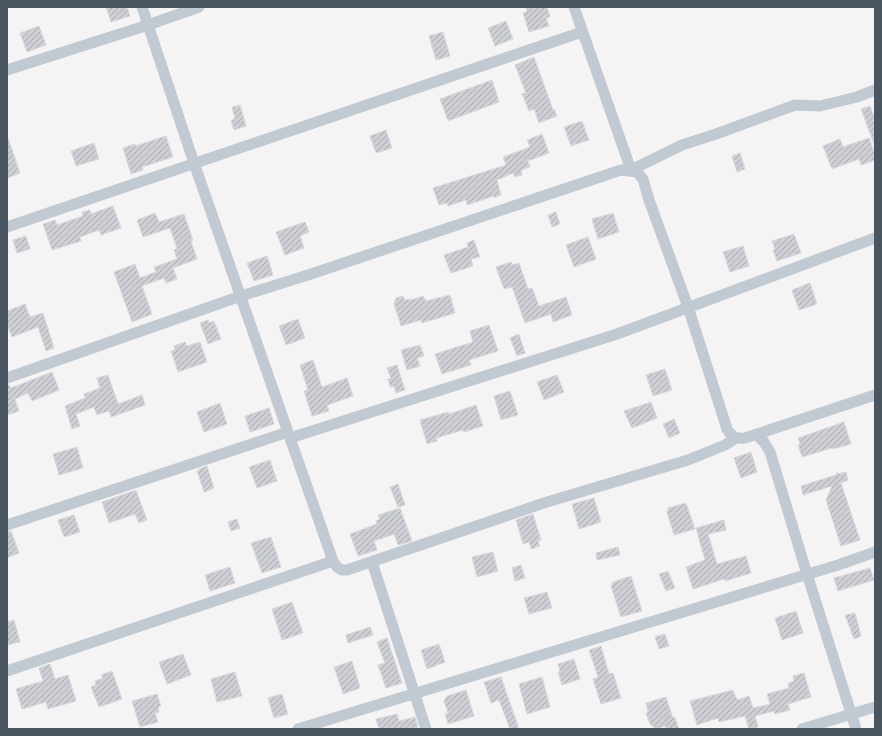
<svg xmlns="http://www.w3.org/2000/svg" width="882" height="736" viewBox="0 0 882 736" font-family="'Noto Sans',sans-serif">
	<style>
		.building { fill: url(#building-hatch); stroke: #d7d9de }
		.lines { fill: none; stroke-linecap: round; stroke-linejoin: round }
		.street { stroke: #c1cad2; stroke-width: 11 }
	</style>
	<defs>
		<pattern id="building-hatch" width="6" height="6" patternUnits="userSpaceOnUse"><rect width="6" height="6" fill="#cdcfd5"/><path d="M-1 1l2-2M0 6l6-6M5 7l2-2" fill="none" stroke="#a8abb0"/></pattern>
	</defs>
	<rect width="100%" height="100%" fill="#f5f3f3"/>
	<path class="building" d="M106,7H127L130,16L111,22Z
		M526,7H547L550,17L546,18L549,26L529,32L523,13L527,12Z
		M506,21L513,39L495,46L488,28Z
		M39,26L46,45L27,52L20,33Z
		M443,32L450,56L436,60L429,36Z
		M534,57L553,110L554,109L557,116L539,123L534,109L529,111L522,94L526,93L515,65Z
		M492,80L499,102L448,121L440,99Z
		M240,105L246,126L234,130L231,120L235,119L232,107Z
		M870,106L875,119L874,144L861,109Z
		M582,121L589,140L571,146L564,127Z
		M386,130L392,148L376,153L370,136Z
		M542,134L549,153L528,161L530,167L521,170L522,175L515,177L513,173L497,180L501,195L494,198V196L467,205L466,200L448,206L447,203L439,205L433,188L506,165L503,157L530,147L527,140Z
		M166,136L173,157L142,167L143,170L131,174L123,148L135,144V146Z
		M7,138H8L20,173L7,178Z
		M869,138L875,154V160L861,165L859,159L832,169L823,146L840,139L843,147Z
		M94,143L99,159L76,166L71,151Z
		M740,153L745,169L737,172L732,156Z
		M113,206L121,228L101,235L99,230L80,237L81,241L52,250L43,224L55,220L57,225L83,216L82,212L90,210L91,214Z
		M556,212L560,224L552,227L548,215Z
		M155,213L159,222L184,214L193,240L191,241L197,259L173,268L177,279L166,283L164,278L142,286L152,314L132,322L114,272L135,264L140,278L156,272L154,267L177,259L174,250L177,249L170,228L143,237L137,220Z
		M613,213L619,232L598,239L592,219Z
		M305,222L309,232L300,236L304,248L285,255L276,232Z
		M794,234L801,253L777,261L773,250L775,249L772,241Z
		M26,236L30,249L17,253L13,240Z
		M588,237L596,259L574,267L566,245Z
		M474,240L480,257L471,259L473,266L451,273L444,255L468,247L467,243Z
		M743,246L749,266L730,272L723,252Z
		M267,256L273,275L254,281L247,263Z
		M511,262L512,265L519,263L528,289L532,288L539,306L566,297L572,315L553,322L551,314L525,323L512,287L504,289L496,267Z
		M810,283L817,304L799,310L792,290Z
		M450,295L455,313L422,323L421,320L401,326L394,304L396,298L403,296L405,300L411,299V300L423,296L426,301Z
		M25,304L30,317L43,313L54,348L46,351L38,327L12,337L7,324V311Z
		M298,319L305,338L286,345L279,326Z
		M208,320L209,323L214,321L221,339L208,344L200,323Z
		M489,325L498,351L469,360L471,365L442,374L435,354L473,342L470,331Z
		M519,334L525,353L517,356L510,338Z
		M185,342L187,346L200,342L207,362L178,372L171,351L175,350L174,346Z
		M420,345L424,356L417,358L420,366L407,370L401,350Z
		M313,360L322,387L347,378L353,396L327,405L329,411L312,416L304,391L308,390L300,365Z
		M397,365L405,390L396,393L394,386L390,387L388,379L391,378L387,368Z
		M665,369L672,390L653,396L646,375Z
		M52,372L59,390L32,401L28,393L15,399L19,411L7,415V385H9L11,388Z
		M108,375L118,404L142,395L145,405L111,417L109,411L97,415L94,407L76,414L80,426L72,429L65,406L85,398L84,394L100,388L97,378Z
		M557,375L564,392L544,400L537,382Z
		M510,391L518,415L501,420L494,396Z
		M651,402L657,418L632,428L624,411Z
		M220,403L227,424L204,432L197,412Z
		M476,405L483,426L464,432L463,430L436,438L437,441L427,444L420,420L448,412L449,414Z
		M269,408L274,424L250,432L245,416Z
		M674,419L680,433L669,438L663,424Z
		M844,422L851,444L833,449L832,448L802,457L798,445L800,444L798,438Z
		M77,447L83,468L59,475L53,454Z
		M751,452L757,472L741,478L734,458Z
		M270,460L277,481L257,488L249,467Z
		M207,466L214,488L204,492L197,471L200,470L199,469Z
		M837,472L838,474L846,472L848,480L841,483L860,540L841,546L826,500L832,486L803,495L801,486L836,475Z
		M398,484L405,505L398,507L390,487Z
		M136,490L147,520L139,523L135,514L109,523L102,502Z
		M594,498L601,522L579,529L572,504Z
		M686,503L695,529L674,535L667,513L668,508Z
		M400,508L412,541L398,545L394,534L374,541L377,550L358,556L350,534L377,524L376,521L380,519L378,515Z
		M533,514L541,540L538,541L540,546L531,549L529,542L523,544L516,520Z
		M74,515L80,532L64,537L58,520Z
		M237,519L240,528L231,531L228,522Z
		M724,520L726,530L708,534L717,564L746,556L751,573L725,581L724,579L693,589L686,567L705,560L696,528Z
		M11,531L19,553L7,558V532Z
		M271,537L281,567L262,573L251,543Z
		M618,547L620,555L597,560L596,553Z
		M493,552L498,571L477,577L472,557Z
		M521,565L525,578L515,581L512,568Z
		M230,567L235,583L210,591L205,575Z
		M870,568L874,580L838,591L834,578Z
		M668,571L675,588L666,591L659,574Z
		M631,576L642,611L621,617L611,586L613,582Z
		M547,592L552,608L529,614L524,598Z
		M292,602L303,633L282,640L272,609Z
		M796,611L803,633L782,640L775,618Z
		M855,613L861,636L854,639L845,615Z
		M14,620L20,642L7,645V622Z
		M370,627L373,635L348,643L346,635Z
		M665,634L669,646L659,649L655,637Z
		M387,638L402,683L386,688L378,665L385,663L377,642Z
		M439,644L445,662L427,669L421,650Z
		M601,646L609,674L613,673L621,698L601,704L593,679L598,677L589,650Z
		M183,654L191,675L167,684L159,662Z
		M574,659L580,679L562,685L558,672L560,671L558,664Z
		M352,661L360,688L343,694L334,667Z
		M50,664L55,679L68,675L76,701L48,709L46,702L22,709L16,689L43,681L39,668Z
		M112,671L122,699L99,707L91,687L96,685L95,681L103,678L101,675Z
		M235,672L242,696L217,702L211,679Z
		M804,673L811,697L788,704L790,710L775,714L774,711L755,716L758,727L749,729L745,716L719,722L718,718L697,725L690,701L733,690L736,698H737L738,700L749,696L753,708L770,704L767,694L789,688L788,683L794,681L793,676Z
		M501,677L519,729H510L499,700L491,703L484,682Z
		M542,677L550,707L527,714L519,684Z
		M466,690L474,716L448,724L445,714L448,713L444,701L447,696Z
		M157,694L161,706L158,707L159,712L155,713L158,722L140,727L132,701Z
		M282,694L288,714L274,718L268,698Z
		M666,697L672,716L675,718L679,729H666L665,726L656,729L650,724L646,713L648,712L646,703Z
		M397,714L399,721L415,717L418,727L410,729H379L376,719Z"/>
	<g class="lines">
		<path class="street" d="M142,7L194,163L333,561L337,567L342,570H347L547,502L688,460L725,445L736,438
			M574,7L631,170
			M7,70L148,25L199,7
			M631,170L682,145L716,134L795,105L820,106L857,97L875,90
			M7,227L582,32
			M7,378L241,296L311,274L621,170L637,172L643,179L649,200L688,307L727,429C732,437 736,439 745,438L875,395
			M756,434L764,442L770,452L807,574L856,729
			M290,438L617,334L875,238
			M7,525L288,432
			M372,562L426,729
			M7,671L333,561
			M298,729L838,565L875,552
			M802,729L875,707"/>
	</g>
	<rect width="882" height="736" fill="none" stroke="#4a5661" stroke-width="16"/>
</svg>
